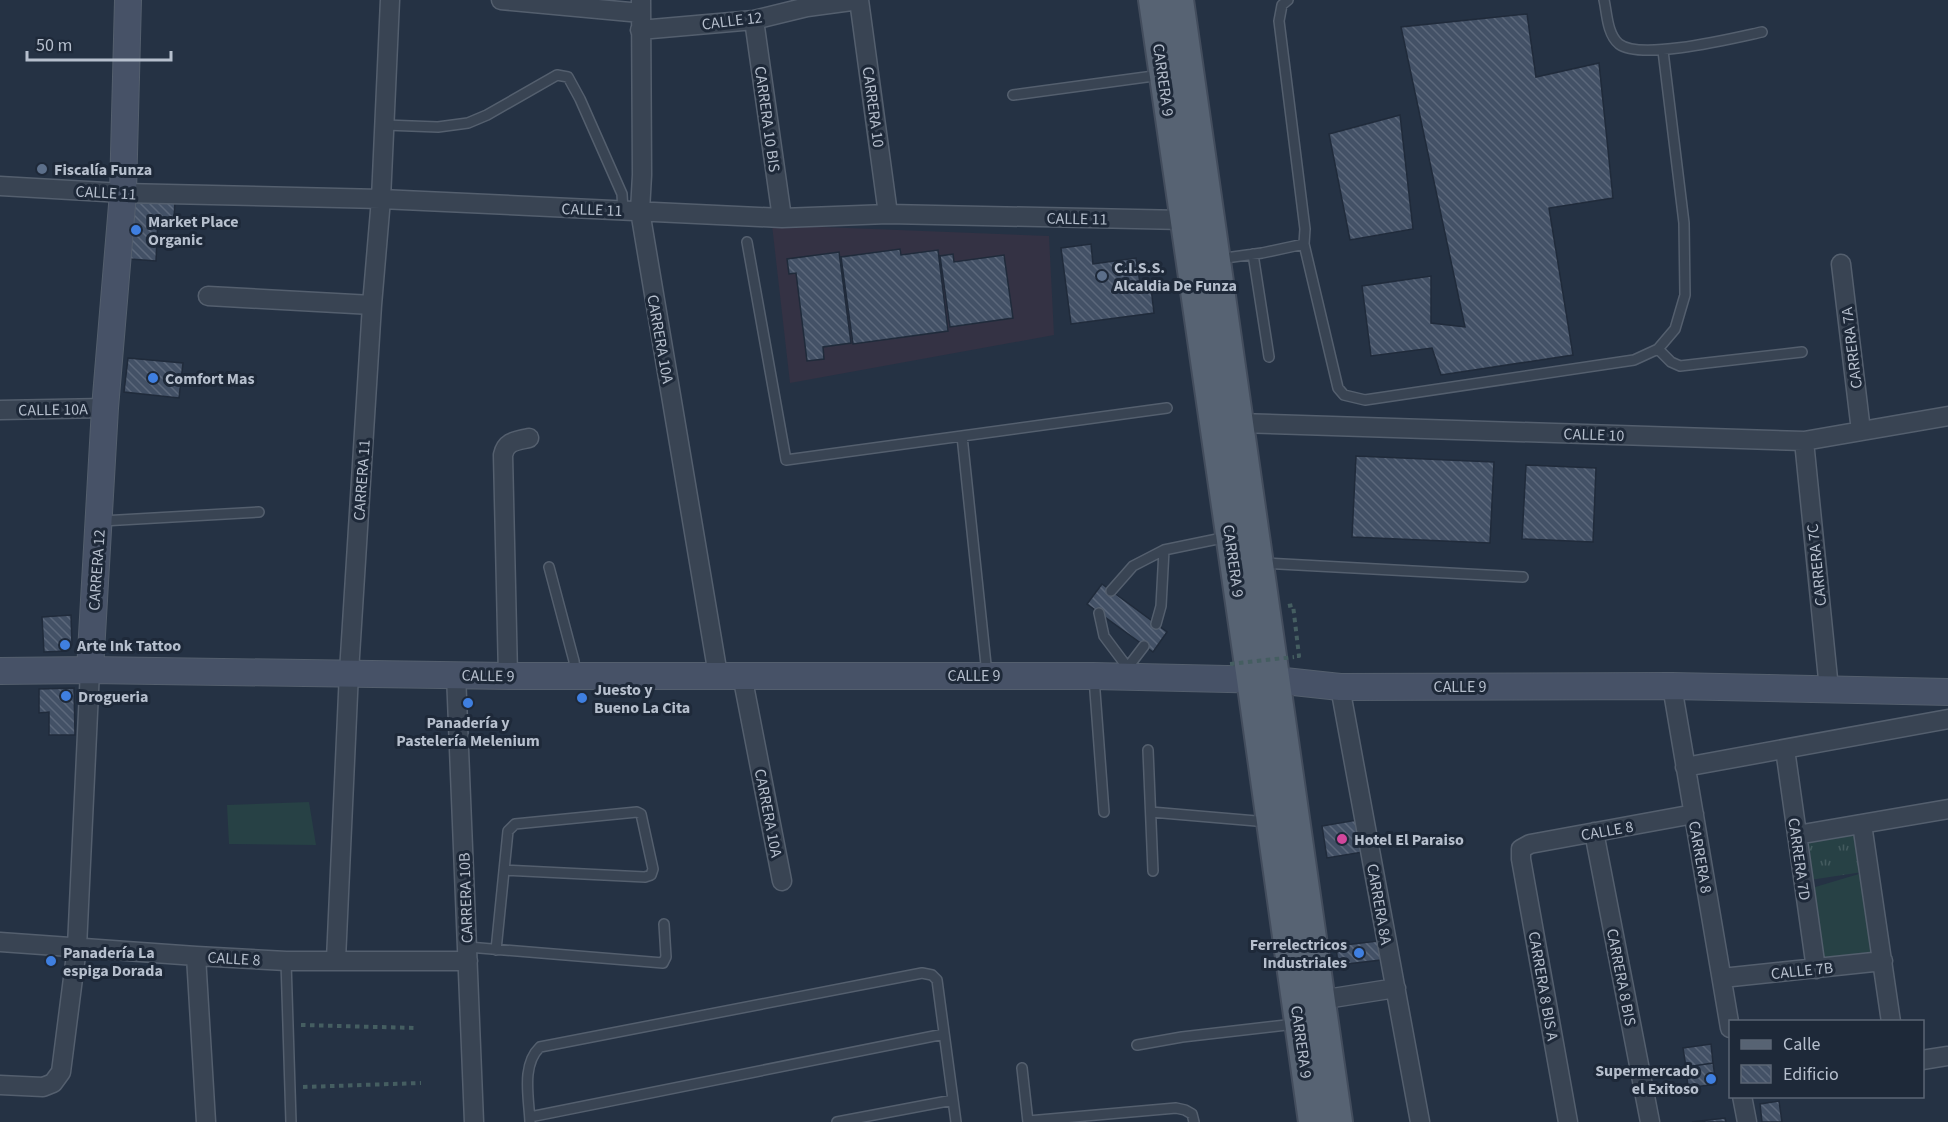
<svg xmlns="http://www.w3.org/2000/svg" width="1948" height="1122" viewBox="0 0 1948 1122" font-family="'Source Sans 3',sans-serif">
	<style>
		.medical { fill: #343244 }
		.park { fill: url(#park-tufts) }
		.pitch { fill: #274145 }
		.building { fill: url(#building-back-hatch); stroke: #202b3b; stroke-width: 1.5 }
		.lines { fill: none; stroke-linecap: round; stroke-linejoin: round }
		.lane-casing { stroke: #545f6e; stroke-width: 12 }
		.street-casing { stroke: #545f6e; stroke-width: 21 }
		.secondary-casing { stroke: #545f6e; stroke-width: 28 }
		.primary-casing { stroke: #434d5d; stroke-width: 32 }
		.path { stroke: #455e61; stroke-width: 4; stroke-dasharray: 4.5 4.5; stroke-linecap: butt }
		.lane { stroke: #394453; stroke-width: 9 }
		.street { stroke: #394453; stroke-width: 18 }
		.secondary { stroke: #475267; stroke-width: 26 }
		.primary { stroke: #576373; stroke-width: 28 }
		.path-bridge { stroke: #455e61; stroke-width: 4; stroke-dasharray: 4.5 4.5; stroke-linecap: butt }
		.service-dot { fill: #5c6f8a; stroke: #1e2939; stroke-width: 2 }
		.shop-dot { fill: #3f7fe0; stroke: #1e2939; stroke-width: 2 }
		.hotel-dot { fill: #d1479c; stroke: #1e2939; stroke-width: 2 }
		.labels { text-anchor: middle; stroke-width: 6; stroke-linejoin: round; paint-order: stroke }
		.street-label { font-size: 16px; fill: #b6bfcd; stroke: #1e2939 }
		.poi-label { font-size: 16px; font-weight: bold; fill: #b6bfcd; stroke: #1e2939; text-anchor: start }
	</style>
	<defs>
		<pattern id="park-tufts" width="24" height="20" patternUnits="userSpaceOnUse" patternTransform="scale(1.5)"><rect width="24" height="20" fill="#274145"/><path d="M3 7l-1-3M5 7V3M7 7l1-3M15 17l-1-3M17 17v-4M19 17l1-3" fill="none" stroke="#445b5f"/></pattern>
		<pattern id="building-back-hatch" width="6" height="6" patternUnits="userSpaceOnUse" patternTransform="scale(1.5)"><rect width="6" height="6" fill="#435166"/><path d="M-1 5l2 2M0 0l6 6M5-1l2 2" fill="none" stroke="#5c687b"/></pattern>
	</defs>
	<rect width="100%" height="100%" fill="#253244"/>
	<path class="medical" d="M772,225L1049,236L1054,335L790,383Z"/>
	<path class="park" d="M1853,825L1869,871L1803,881L1797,835Z"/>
	<path class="pitch" d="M309,802L316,845L229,844L227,805Z
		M1869,871L1883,961L1816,969L1805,890Z"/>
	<path class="building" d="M1527,14L1536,77L1599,63L1613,198L1549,208L1573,355L1441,375L1432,348L1371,356L1362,286L1431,276V323L1465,327L1401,27Z
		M1400,115L1413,229L1350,240L1329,134Z
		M133,200L175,202L174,218L158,217L156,261L130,259Z
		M1091,244L1093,264L1136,258L1141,289L1151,288L1154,313L1071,324L1061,248Z
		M900,249L901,255L938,250L948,331L853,344L841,257Z
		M839,252L851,343L823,347L824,359L807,361L796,273L789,274L787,259Z
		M953,254L954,262L1004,255L1013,318L950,327L940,256Z
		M128,358L183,363L179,398L124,392Z
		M1356,456L1494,462L1490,543L1352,537Z
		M1526,465L1596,468L1593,542L1522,539Z
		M1102,584L1167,632L1153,652L1087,604Z
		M71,615L72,645L66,651L44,652L42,617Z
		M74,688L75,735H49V712L39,713V689Z
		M1357,820L1363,852L1327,858L1322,826Z
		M1378,941L1381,960L1338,965L1336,946Z
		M1711,1044L1713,1063L1686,1067L1683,1048Z
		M1713,1063L1716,1084L1688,1088L1686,1067Z
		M1779,1101L1782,1122H1762L1760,1104Z
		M1725,1118L1726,1122H1692Z"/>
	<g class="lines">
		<defs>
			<path id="lane" d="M1288,0L1282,5L1279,21L1305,229L1304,244L1338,388L1344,395L1365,400L1634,360L1658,349L1675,329L1685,295L1684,223L1663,51
				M1604,0C1607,13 1607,34 1619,44C1641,61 1734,38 1762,32
				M1013,95L1161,75
				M385,125L438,127L468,123L487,115L557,75L568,77L580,99L622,194L623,211
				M747,242L786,460L1167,408
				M1253,254L1269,357
				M1218,259L1262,253L1304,244
				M1658,349L1671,362L1680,366L1802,352
				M962,436L987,674
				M102,521L259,512
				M1263,563L1523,577
				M549,567L574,661L575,673
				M1111,591L1133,566L1164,550L1227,537
				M1099,613L1104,636L1131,672
				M1156,624L1161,606L1164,550
				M1128,667L1144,646
				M1094,678L1104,812
				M1148,750L1153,871
				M1151,812L1268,822
				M468,947L663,963L666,957L664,924
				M496,950L508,831L515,824L637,812L641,814L653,869L651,875L645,877L504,870
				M286,961L291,1122
				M1137,1045L1182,1037L1295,1024
				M1022,1068L1028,1122
				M530,1117L944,1034
				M1028,1121L1176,1108L1185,1110L1192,1114L1194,1122
				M530,1122C529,1098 521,1065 540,1047L922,973L932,975L937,980L956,1122
				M837,1122L953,1100"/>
			<path id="street" d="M501,0L641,13
				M641,0L642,175L640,211L718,675
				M859,0L888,214
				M754,20L782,218
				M640,30L754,20L807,7L859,0
				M0,186L123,193L381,199L782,218L888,214L1184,220
				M1841,264L1861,431
				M208,296L372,305
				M0,410L105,408
				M1238,423L1804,441L1948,416
				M1804,441L1829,689
				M456,674L474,1122
				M742,675L782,881
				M508,676L503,455C506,441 516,441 529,438
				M1672,686L1730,1028
				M1340,687L1420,1122
				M1785,749L1816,969
				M1685,767L1948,719
				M1862,824L1891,1022
				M1594,832L1650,1122
				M1797,835L1948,809
				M0,942L196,956L286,961H468
				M196,956L206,1122
				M336,960L349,672L372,305L381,199L390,0
				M1722,978L1883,961
				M1320,1000L1396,988
				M1922,1060L1948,1056
				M0,1085L43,1087L53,1083L61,1072L77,947L90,670
				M1742,1096L1747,1122
				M1568,1122L1521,859V849L1530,844L1694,814"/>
			<path id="secondary" d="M90,670L105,408L123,193L128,0
				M0,671L90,670L508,676H1094L1275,680L1340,687L1672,686L1948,692"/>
			<path id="primary" d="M1153,0L1251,679L1313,1122
				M1179,0L1338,1122"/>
		</defs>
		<use href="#lane" class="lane-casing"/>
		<use href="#street" class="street-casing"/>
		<use href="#secondary" class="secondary-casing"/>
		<use href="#primary" class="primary-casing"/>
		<path class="path" d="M1288,606L1293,605L1299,656H1296
			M301,1025L416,1028
			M303,1087L421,1083"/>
		<use href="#lane" class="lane"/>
		<use href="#street" class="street"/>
		<use href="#secondary" class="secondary"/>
		<use href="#primary" class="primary"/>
		<path class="path-bridge" d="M1230,664L1294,657"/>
	</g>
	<g class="service-dot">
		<circle cx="42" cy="169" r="6"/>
		<circle cx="1102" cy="276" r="6"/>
	</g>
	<g class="shop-dot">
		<circle cx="136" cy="230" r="6"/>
		<circle cx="153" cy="378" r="6"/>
		<circle cx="65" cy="645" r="6"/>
		<circle cx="66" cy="696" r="6"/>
		<circle cx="582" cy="698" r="6"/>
		<circle cx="468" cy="703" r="6"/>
		<circle cx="1359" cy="953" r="6"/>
		<circle cx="51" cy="961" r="6"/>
		<circle cx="1711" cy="1079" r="6"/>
	</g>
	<circle class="hotel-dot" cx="1342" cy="839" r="6"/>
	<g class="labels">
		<g class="street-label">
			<text transform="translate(732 20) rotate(-7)" y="6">CALLE 12</text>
			<text transform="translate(1164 80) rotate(82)" y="6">CARRERA 9</text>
			<text transform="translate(874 107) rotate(82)" y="6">CARRERA 10</text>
			<text transform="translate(768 119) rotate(82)" y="6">CARRERA 10 BIS</text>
			<text transform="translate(106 192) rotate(3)" y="6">CALLE 11</text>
			<text transform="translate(592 209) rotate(2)" y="6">CALLE 11</text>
			<text transform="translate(1077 218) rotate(1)" y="6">CALLE 11</text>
			<text transform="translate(661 339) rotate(80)" y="6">CARRERA 10A</text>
			<text transform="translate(1851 348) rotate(-97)" y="6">CARRERA 7A</text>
			<text transform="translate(53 409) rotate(-1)" y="6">CALLE 10A</text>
			<text transform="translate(1594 434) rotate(2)" y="6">CALLE 10</text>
			<text transform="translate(361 480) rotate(-86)" y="6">CARRERA 11</text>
			<text transform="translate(1234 561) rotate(82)" y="6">CARRERA 9</text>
			<text transform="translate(1816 565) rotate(-96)" y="6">CARRERA 7C</text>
			<text transform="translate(96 570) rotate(-86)" y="6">CARRERA 12</text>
			<text transform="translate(488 675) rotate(1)" y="6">CALLE 9</text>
			<text x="974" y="681">CALLE 9</text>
			<text x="1460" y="692">CALLE 9</text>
			<text transform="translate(769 813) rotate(79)" y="6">CARRERA 10A</text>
			<text transform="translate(1607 830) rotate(-10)" y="6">CALLE 8</text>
			<text transform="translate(1701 857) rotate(80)" y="6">CARRERA 8</text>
			<text transform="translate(1800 859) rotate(82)" y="6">CARRERA 7D</text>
			<text transform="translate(465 898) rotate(-92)" y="6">CARRERA 10B</text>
			<text transform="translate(1380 904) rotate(80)" y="6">CARRERA 8A</text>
			<text transform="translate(234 958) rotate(3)" y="6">CALLE 8</text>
			<text transform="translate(1802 970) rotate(-6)" y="6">CALLE 7B</text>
			<text transform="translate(1622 977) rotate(79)" y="6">CARRERA 8 BIS</text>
			<text transform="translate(1544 986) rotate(80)" y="6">CARRERA 8 BIS A</text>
			<text transform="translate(1302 1042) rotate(82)" y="6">CARRERA 9</text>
		</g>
		<g class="poi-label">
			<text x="54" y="175">Fiscalía Funza</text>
			<text x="148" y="227">Market Place<tspan x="148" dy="18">Organic</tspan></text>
			<text x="1114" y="273">C.I.S.S.<tspan x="1114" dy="18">Alcaldia De Funza</tspan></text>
			<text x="165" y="384">Comfort Mas</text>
			<text x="77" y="651">Arte Ink Tattoo</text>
			<text x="594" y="695">Juesto y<tspan x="594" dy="18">Bueno La Cita</tspan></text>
			<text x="78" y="702">Drogueria</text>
			<text x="468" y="728" text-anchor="middle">Panadería y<tspan x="468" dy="18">Pastelería Melenium</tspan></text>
			<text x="1354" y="845">Hotel El Paraiso</text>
			<text x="1347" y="950" text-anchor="end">Ferrelectricos<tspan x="1347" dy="18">Industriales</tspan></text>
			<text x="63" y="958">Panadería La<tspan x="63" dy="18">espiga Dorada</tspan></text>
			<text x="1699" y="1076" text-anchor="end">Supermercado<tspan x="1699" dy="18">el Exitoso</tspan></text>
		</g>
	</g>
	<rect x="1729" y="1020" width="195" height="78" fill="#1e2939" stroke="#5b6574" stroke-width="1.5"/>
	<rect x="1741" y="1040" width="30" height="9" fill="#576373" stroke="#5b6574" stroke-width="1.5"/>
	<text x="1783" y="1050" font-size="18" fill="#b6bfcd">Calle</text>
	<rect x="1741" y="1065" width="30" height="18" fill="url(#building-back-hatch)" stroke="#5b6574" stroke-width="1.5"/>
	<text x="1783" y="1080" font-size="18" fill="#b6bfcd">Edificio</text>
	<path d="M27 51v9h144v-9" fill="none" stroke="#b6bfcd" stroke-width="3"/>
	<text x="36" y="51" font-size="18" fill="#b6bfcd" stroke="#1e2939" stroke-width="4.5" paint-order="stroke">50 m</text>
</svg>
